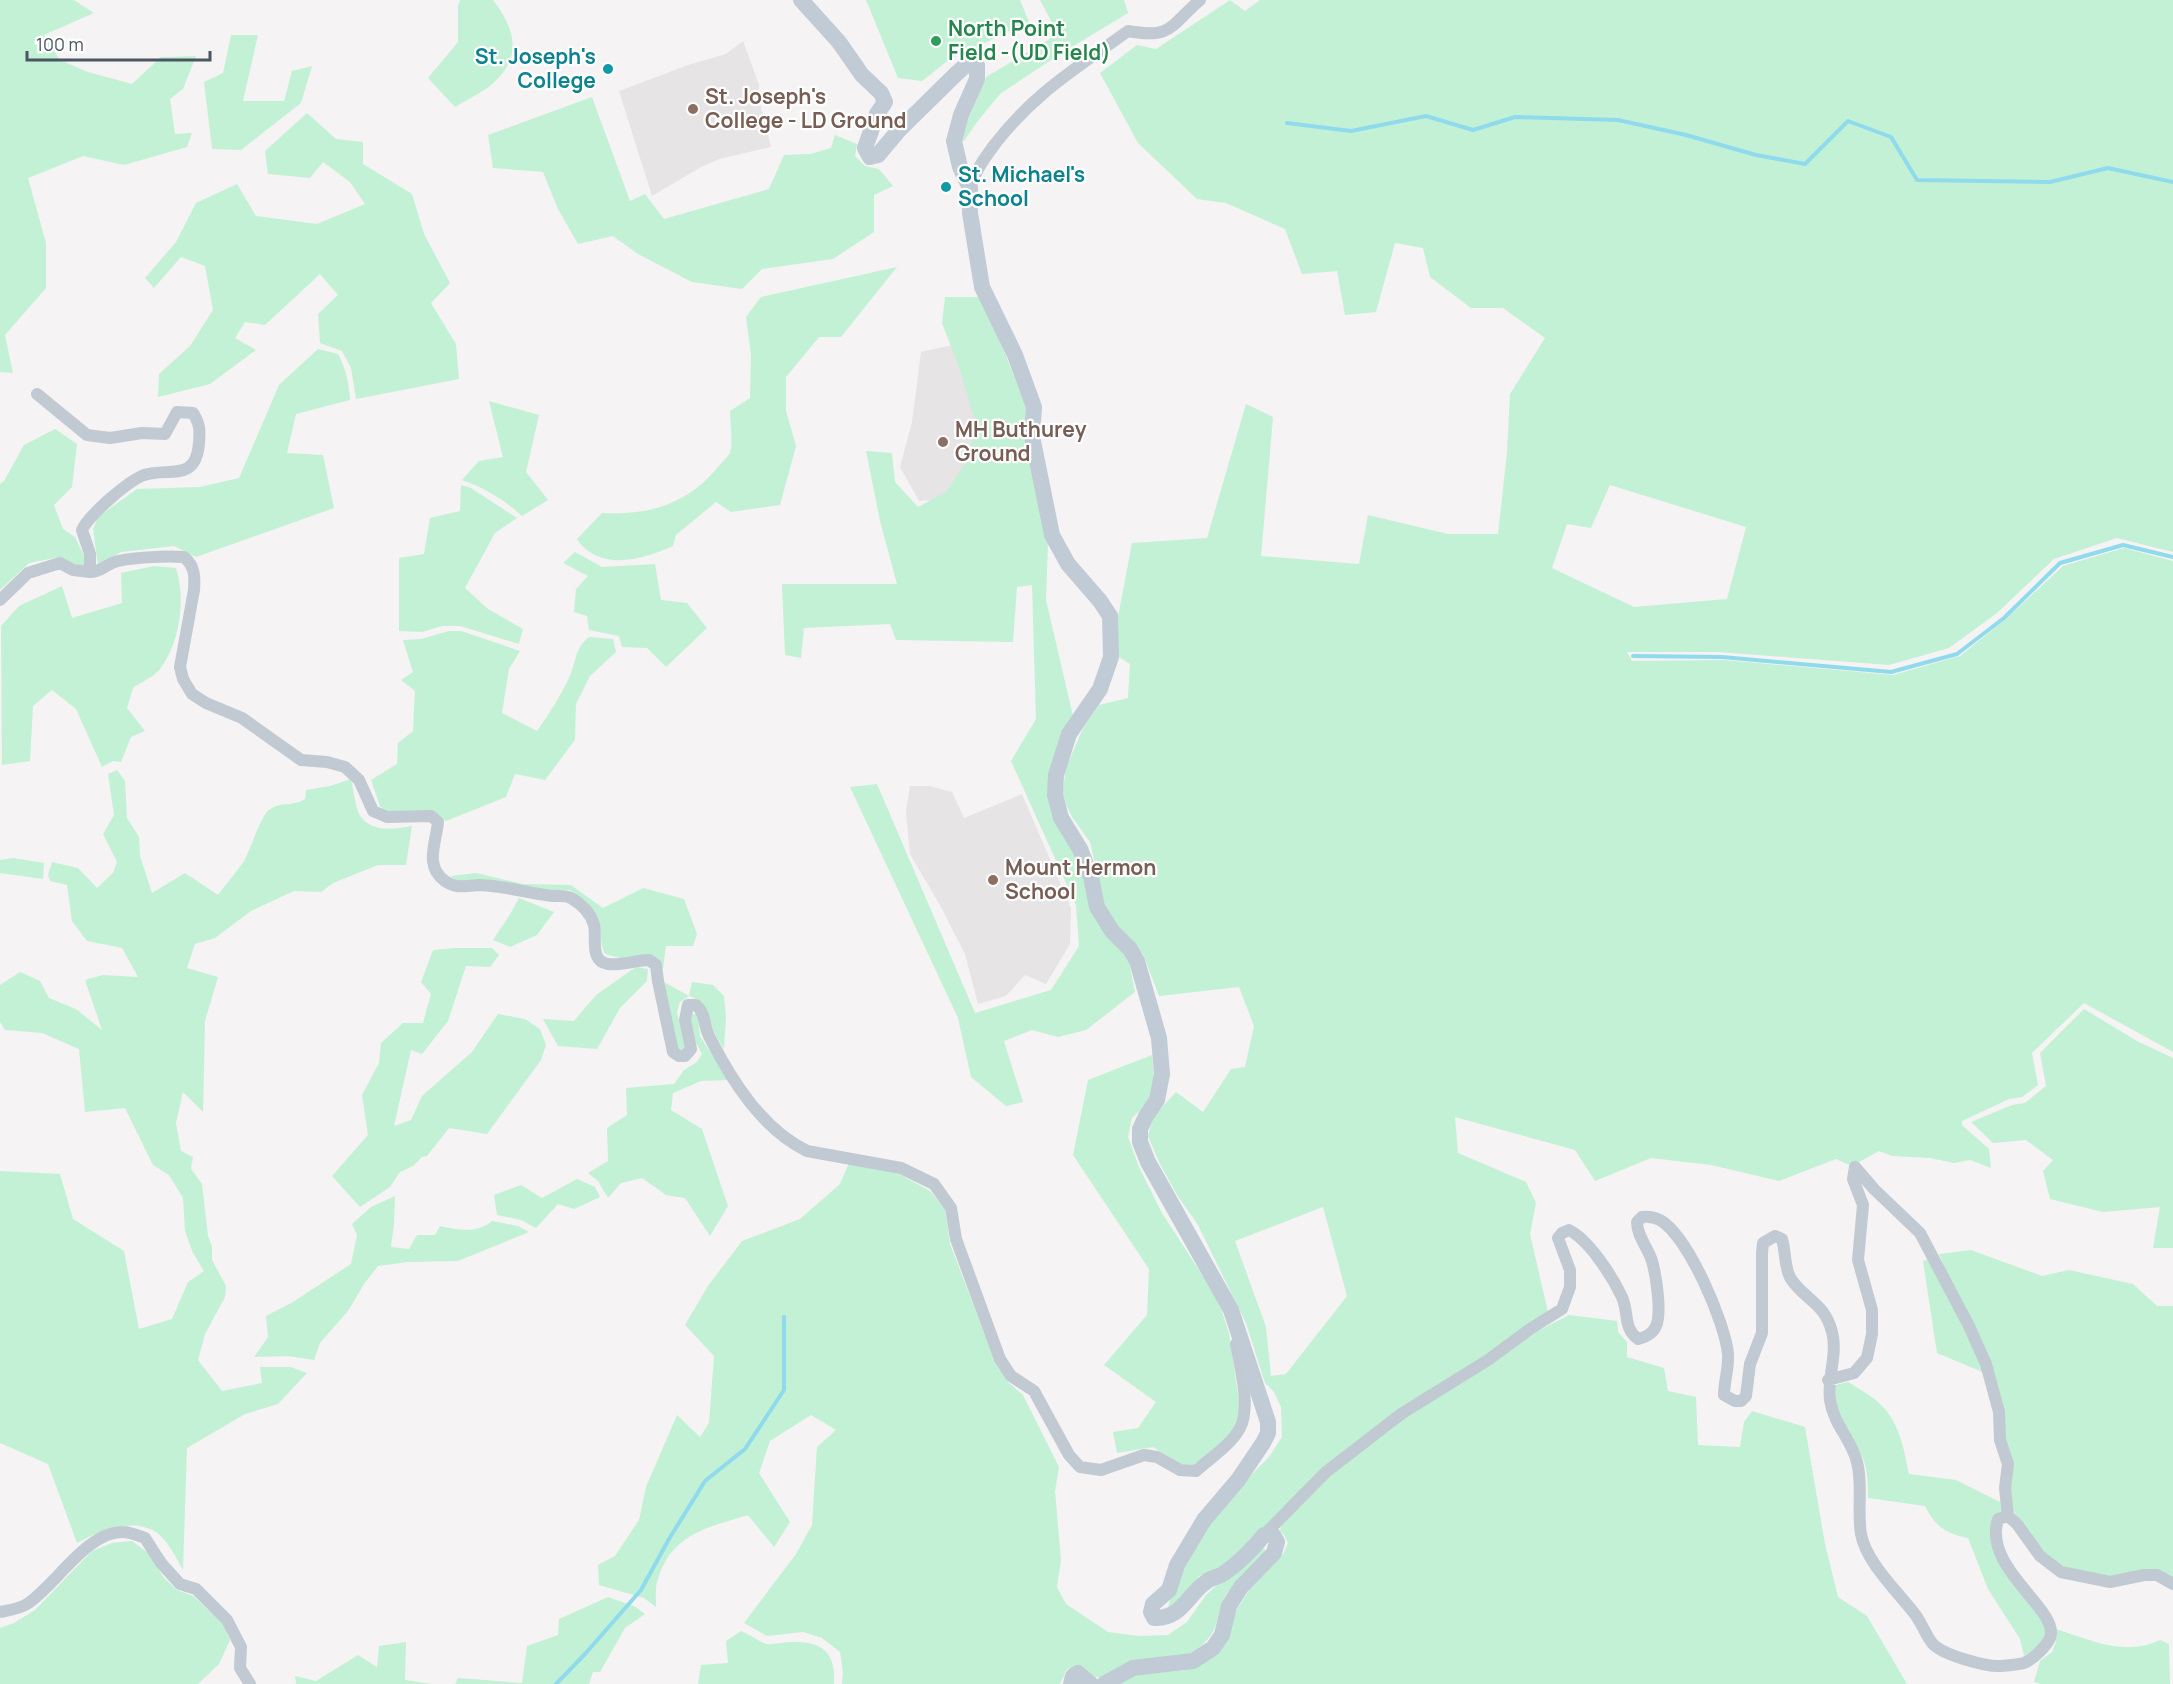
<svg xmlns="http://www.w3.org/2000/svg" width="2173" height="1684" viewBox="0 0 2173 1684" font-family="Manrope,sans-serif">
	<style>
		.education { fill: #e6e4e5 }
		.green { fill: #c3f1d5; fill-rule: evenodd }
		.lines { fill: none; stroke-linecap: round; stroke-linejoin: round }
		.stream { stroke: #90daee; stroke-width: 4 }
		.minor { stroke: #c1cad2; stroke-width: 12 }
		.secondary { stroke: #c1cbd6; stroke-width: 16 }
		.leisure-dot { fill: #2e9e5b; stroke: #fff; stroke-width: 2 }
		.culture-dot { fill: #0f9aa8; stroke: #fff; stroke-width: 2 }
		.education-dot { fill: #8d6e63; stroke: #fff; stroke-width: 2 }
		.labels { text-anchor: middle; stroke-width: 4.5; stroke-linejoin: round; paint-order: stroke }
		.leisure-label { font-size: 21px; font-weight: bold; fill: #27864d; stroke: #fff; text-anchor: start }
		.culture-label { font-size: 21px; font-weight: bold; fill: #0d838f; stroke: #fff; text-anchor: end }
		.education-label { font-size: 21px; font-weight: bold; fill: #785e54; stroke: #fff; text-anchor: start }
	</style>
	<rect width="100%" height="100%" fill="#f5f3f3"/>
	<path class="education" d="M743,41L759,85L758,95L771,147L719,159L701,167L652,196L619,91L688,65L726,54Z
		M957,344L985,414L976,463L950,498L919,501L900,467L912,422L921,352Z
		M910,786H929L952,792L964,818L1022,794L1071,908L1070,944L1046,984L1025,975L1006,996L978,1004L965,954L941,907L910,854L906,812Z"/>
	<path class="green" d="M0,0H74L94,13L44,35L60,60L88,72L132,84L161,57L196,56L183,89L170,99L175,134L192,133L187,147L124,165L83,156L28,178L46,243V288L5,335L13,373L0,372Z
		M460,0H493C516,30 523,58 491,85C480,94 466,100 455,107L428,78L458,42V6Z
		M866,0H1020L1029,22L950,59L922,81L898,78Z
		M1040,0H1124L1128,13L1057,56L1000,94L977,122L964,141H962L960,139L986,77L1058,34Z
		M1230,0L1245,11L1260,0H2173V552L2117,538L2054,559L1997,613L1949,648L1889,665L1719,652H1627L1632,661L1723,660L1893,675L1960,656L2007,618L2063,566L2124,548L2173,561V1052L2084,1003L2032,1053L2038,1085L2022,1097L2009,1099L1962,1121V1125L1989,1149L1991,1168L1970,1160L1954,1163L1930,1158L1892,1156L1879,1151L1852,1166L1836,1159L1779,1181L1711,1165L1651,1158L1595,1181L1575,1150L1455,1117L1458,1153L1526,1182L1536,1203L1530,1234L1548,1312L1485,1359L1398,1411L1220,1571L1199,1576L1176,1610L1166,1614L1172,1593L1196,1539L1235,1491L1269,1457L1282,1437L1281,1407L1274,1392L1265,1383L1246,1323L1198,1225L1177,1195L1160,1164L1148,1136L1153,1117L1176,1092L1203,1112L1231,1069L1245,1067L1254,1026L1239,987L1159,996L1143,954L1115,925L1104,903L1090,842L1072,817L1062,796L1066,768L1083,728L1099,705L1128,698L1130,664L1116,655L1118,617L1132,543L1207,538L1246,404L1273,417L1261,556L1359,564L1368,515L1448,534H1498L1507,453L1510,394L1545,338L1503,308H1471L1430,277L1423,248L1395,243L1376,312L1345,315L1337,271L1302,274L1285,229L1226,203L1197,199L1138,143L1100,73L1137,45L1156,49ZM1610,485L1746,527L1727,599L1634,607L1552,568L1567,524L1591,528ZM1323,1207L1347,1296L1286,1374L1271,1376L1266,1327L1235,1241Z
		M231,35H258L243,101H284L292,71L312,66L301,103L241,150L212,149L204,82L223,73Z
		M592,97L630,201L645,194L664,219L769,189L784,155L810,154L831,148L835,135L857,144L855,156L865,166L879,169L893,186L874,195V232L833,259L762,269L742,289L692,282L638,254L613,236L578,244L558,209L543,172L493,168L488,135Z
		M307,113L336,139L363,142V164L412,194L424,234L450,283L431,303L456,344L459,379L356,399L351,368L342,351L320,343L318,314L338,295L320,274L265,325L245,322L235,338L256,350L210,384L158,397L159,374L190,346L213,310L205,266L181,257L154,288L145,278L176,242L196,203L237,184L256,216L317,224L365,204L350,182L323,162L310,178L268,174L265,151Z
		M897,267L841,337H819L786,377V411L796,446L780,505L731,512L716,502L676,535L673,546C642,560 599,572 577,539L602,513C648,516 688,504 718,467C721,463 728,457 730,453C733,444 730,420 730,411L750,398L751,355L746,317L761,297Z
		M945,297H978L998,336L1027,409L1048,543L1046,600L1073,716L1051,795L1128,957L1135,992L1086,1030L1058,1037L1032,1030L1004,1041L1023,1102L1006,1106L971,1077L958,1018L850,787L877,784L975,1013L1051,990L1079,946L1076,905L1011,761L1036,719L1032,585L1017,587L1013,642L896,640L890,624L804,628L801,658L785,655L782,584H897L880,521L866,451L892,453L895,482L918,507L947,491L968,459L976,424L960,370L942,323Z
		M318,349L338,354C346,369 349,383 350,400L296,414L287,453L323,455L334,508L196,557L174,546L121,552L98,566L93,529L98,517L137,489L200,487L239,478L279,385Z
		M489,401L539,415L526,472L548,500L522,516C506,501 483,487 462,480L479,461L503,457Z
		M55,429L77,444L72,487L54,505L63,529L75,537L85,558V566L72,564L60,557L29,563L0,590V484L4,481L24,445Z
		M461,485L471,488L517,518L495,533L465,588L488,609L523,629L519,644L460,626H442L422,632L399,631V558L424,554L430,518L460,511Z
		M575,552L602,567L655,564L661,600L687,603L707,628L666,667L647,648L622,647L619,636L589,630L587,616L574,612L576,589L588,576L563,563Z
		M154,566L176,568C186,599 180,643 160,669C154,677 141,682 133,688L127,708L145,731L131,737L121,762L113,761L102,767L76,709L52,690L33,706L30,761L2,765L1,626L19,606L62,586L72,618L122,603L121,573Z
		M449,631H461L520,651L509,669L502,713L537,731C549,714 560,697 569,678C577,661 574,649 589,637L613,639L616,652L590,676L576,704L575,740L545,780L515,774L506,797L446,821L433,813L390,815L380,806L371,780L397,764L398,743L413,731L415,691L401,680L413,672L403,640L421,639Z
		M117,770L125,781L127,818L139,837L140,856L152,893L185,873L218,895C226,884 236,873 244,861C251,849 260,817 269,810C280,801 293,807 305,799L306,790L330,786L351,779C353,788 356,811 361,817C373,833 396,829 412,826L406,865H378L333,883L321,892L294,891L251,911L215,938L195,944L187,968L218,977L205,1021L203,1112L183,1092L176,1123L181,1151L193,1157L191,1169L202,1184L208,1236L212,1246V1260L226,1286L225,1297L205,1334L198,1360L222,1391L262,1383L260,1367H291L307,1373L278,1404L245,1414L187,1448L183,1570C176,1558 168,1540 156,1532C131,1517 99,1531 77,1543L48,1464L0,1443V1171L60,1174L73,1219L124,1251L139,1329L172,1319L188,1282L204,1271L193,1253L185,1231L183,1198L169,1175L153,1165L125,1108L85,1112L79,1049L42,1033L5,1030L0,1022V985L20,972L40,981L49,998L76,1009L102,1030L85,980L103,975L138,977L122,948L87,941L72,921L67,885L50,881L48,875L52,862L78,868L97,888L113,873L117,862L103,834L114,815L108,774Z
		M13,858L44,863L43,879L0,873V860Z
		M476,873L523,884L571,885L603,908L643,888L684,899L697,934L693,946H666L663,969L649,956L624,959L605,954C600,943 601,933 599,921C596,907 580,898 570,890L545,891L455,883L451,876Z
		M519,898L554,912L537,935L510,947L493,940L509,916Z
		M455,948H492L499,955L490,967L466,966L448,1021L422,1054L411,1050L394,1126L411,1120L422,1096L472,1052L498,1014L525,1019L540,1029L546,1045L541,1060L487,1134L449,1128L427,1156L422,1157L413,1166L400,1172L390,1187L360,1207L332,1176L368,1135L362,1095L379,1063L381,1043L403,1023H423L431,994L421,982L433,950Z
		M636,967L648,969L647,981L620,1008L597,1049L558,1046L543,1019L574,1021L596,995Z
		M662,981L689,996L692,982L713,985L724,996L726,1016L724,1049C720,1042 714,1034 712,1026C707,1012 706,1001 689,996L680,1002L677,1012L685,1048L682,1052L676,1049Z
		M2084,1009L2137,1041L2173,1058V1248H2153L2160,1207L2103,1212L2050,1199L2043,1171L2053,1160L2026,1140L1993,1143L1971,1122L2012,1105L2025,1103L2046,1086L2040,1053Z
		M689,1014H698L700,1036L728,1080L701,1081L673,1093L671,1110L702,1129L728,1206L710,1236L685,1198L666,1195L642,1178L621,1183L608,1198L598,1181L588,1173L608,1161L607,1128L627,1115L626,1088L674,1084L684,1070L697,1062L702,1054L695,1041Z
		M1152,1055L1154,1078L1150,1101L1132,1118L1128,1137L1139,1167L1162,1213L1208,1284L1221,1309L1229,1333L1240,1408L1234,1429L1221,1445L1193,1465L1180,1464L1153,1447L1117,1453L1113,1432L1138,1428L1156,1402L1104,1365L1147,1315L1149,1269L1073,1155L1088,1080Z
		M849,1163L899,1174L930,1191L945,1209L950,1244L996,1363L1008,1382L1023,1395L1059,1467L1055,1491L1061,1560L1057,1587L1066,1604L1108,1632L1139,1636L1168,1635L1187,1622L1206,1595L1259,1547L1265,1549L1264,1557C1252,1568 1229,1586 1223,1601C1217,1614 1218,1629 1207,1640C1186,1664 1134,1670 1103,1678L1091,1676L1082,1668L1067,1669L1060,1684H842L843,1672L840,1652L822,1638L803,1632L767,1636L744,1623L796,1554L812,1525L817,1447L836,1430L811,1415L770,1441L759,1473L790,1522L774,1547L748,1515C709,1527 671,1534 658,1579C655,1587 656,1598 656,1607L644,1598L599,1585L598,1565L615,1556L639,1520L646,1487L677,1415L700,1437L709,1423L714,1356L685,1325L708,1286L742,1241L800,1219L840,1184Z
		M577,1179L595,1187L600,1197L574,1209L558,1204L536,1228L521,1220L497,1215L494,1195L521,1185L542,1198Z
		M395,1196L394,1224L391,1247L409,1249L417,1235H435L440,1226C459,1230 477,1234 492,1221L518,1226L529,1232L458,1261L408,1262L378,1266L364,1284L348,1311L320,1343L314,1360L288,1356L254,1357L268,1337L266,1316L293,1302L351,1264L357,1235L352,1224L371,1207Z
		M1971,1250L2042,1276L2069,1270L2133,1284L2157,1306H2173V1578L2123,1575L2102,1576L2076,1572L2056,1563L2042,1550L2008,1504L2002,1410L1939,1254Z
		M1930,1259L1987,1374L1937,1353L1923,1261Z
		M1569,1315L1617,1321L1618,1332L1627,1342V1357L1664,1368L1668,1391L1696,1397L1698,1445L1740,1447L1744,1422L1752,1411L1805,1427L1825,1544L1838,1597L1867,1616L1907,1684H1115L1130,1676L1187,1670L1234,1614L1255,1581L1283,1554L1288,1543L1284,1535L1280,1531L1281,1524L1330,1475L1404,1418L1534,1333Z
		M1848,1382C1859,1389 1871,1395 1880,1404C1899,1422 1904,1448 1909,1474L1956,1480L2002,1503L2004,1513L1991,1527L2047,1630C2046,1644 2035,1649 2024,1656L2020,1639L1988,1589L1968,1538C1946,1534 1935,1526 1925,1506L1868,1498C1868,1483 1868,1470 1862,1456C1859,1448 1852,1443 1848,1436C1839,1420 1834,1404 1836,1385Z
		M132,1541L147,1552L164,1578L177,1590L193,1596L222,1623L230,1640L219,1664L198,1684H0V1628L14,1623L35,1610L92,1551L112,1543Z
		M608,1597L636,1607L645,1614L625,1628L600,1672H593L589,1684H455L458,1678L522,1683L527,1646L558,1635L559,1619Z
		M2056,1629C2090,1640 2126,1657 2160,1640L2169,1644L2170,1684H2041L2034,1682L2040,1661L2052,1652L2056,1642Z
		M741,1631C749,1634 760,1642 767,1644C774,1645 784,1642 791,1642C822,1641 836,1652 834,1684H698L701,1665L728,1663L726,1641Z
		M406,1642L405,1680L432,1684H296L295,1676L316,1681L358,1655L377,1667L379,1646Z"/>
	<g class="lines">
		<path class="stream" d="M1287,123L1351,131L1426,116L1473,130L1515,117L1618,120L1686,135L1756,155L1805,164L1848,121L1891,137L1917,180L2050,182L2108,168L2173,182
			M1633,656L1722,657L1891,672L1957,654L2004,618L2060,563L2123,545L2173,557
			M556,1684L585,1654L641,1590L669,1539L705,1481L745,1449L784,1390V1317"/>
		<path class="minor" d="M970,188C975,171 984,159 995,144C1034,93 1077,68 1128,31C1172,39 1170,26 1200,0
			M37,394L87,435L110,438L142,433L165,434L177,412L193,413C200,424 200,430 199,443C196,483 169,467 144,475C128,481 89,515 82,530L90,554V572C100,572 103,567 112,563C126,557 168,556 184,557C195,566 195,577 194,590L180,667L183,679L192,694L206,703L242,718L301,760L327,762L345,767L359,780L373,811L387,817L431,816L438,822C436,843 424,866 445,881C457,890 468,885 480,885C505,886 528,893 553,896C559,896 566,895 571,898C581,904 591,913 594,925C597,937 589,961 608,964C620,966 637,960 649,960L656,965L658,981L673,1052L679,1056H685L691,1049L685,1020L688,1005H696C707,1015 703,1026 710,1038C732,1081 762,1129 807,1151L901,1168L934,1184L951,1208L956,1239L1000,1359L1011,1376L1034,1391L1069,1455L1080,1467L1101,1470L1144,1455L1157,1457L1180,1470L1196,1471C1210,1458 1231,1445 1240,1428C1251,1407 1240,1366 1236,1344
			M0,600L28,573L60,563L73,570L90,572
			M1828,1380L1854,1373L1867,1358L1872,1334V1310L1858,1260L1863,1205L1853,1179L1855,1167L1874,1189L1920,1233L1969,1326L1986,1364L1999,1412L2000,1440L2008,1464L2005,1488L2008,1516
			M1264,1535L1326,1472L1401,1414L1488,1360L1530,1329L1562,1309L1570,1287V1270L1558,1238L1562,1233L1569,1230C1589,1240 1612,1276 1622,1297C1629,1313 1623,1328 1638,1339C1646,1337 1653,1334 1656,1326C1662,1313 1656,1275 1652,1261C1648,1247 1637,1237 1637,1222L1642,1217C1649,1216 1654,1217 1660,1220C1688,1236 1725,1322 1728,1354C1729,1368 1724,1382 1724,1395L1735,1401H1741L1746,1396L1750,1364L1762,1333V1253L1763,1243L1775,1236L1782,1239C1786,1252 1784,1268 1791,1279C1805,1300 1825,1303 1832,1332C1838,1354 1827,1377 1830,1400C1834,1426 1851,1438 1857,1462C1863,1484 1857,1511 1861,1534C1866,1562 1897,1591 1914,1613C1921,1621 1927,1638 1933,1644C1943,1655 1986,1667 2001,1666C2008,1665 2017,1665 2024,1663C2033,1659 2046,1647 2050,1638C2061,1610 1982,1569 1998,1519L2008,1516L2017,1524L2040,1556L2061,1572L2110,1582L2144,1575H2157L2173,1584
			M0,1612C9,1610 19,1609 27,1604C56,1585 87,1531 123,1532C130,1532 139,1536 145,1538L161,1563L180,1584L196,1589L227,1620L241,1647L240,1668L250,1684"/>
		<path class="secondary" d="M801,0L839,42L862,75L881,93L885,102L877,114L865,148L870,157L878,155L899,130L956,74L965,66L977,65V79L961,115L954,141L960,167L970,188V213L982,287L1015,355L1034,407L1032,436L1052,535L1068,564L1100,601L1110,616L1111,657L1100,689L1069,734L1056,775L1055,795L1061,818L1080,849L1091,877L1097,907L1112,931L1130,949L1137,961L1159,1038L1162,1074L1157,1100L1146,1116L1140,1129V1142L1148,1162L1231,1310L1268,1422V1433L1263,1443L1238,1480L1204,1520L1177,1565L1169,1590L1153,1604L1151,1612L1154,1618C1182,1619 1187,1595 1206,1582C1211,1578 1218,1577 1223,1574C1239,1563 1252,1550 1264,1535H1273L1277,1542L1274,1553L1241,1587L1229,1606L1222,1635L1213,1648L1193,1661L1133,1668L1104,1684
			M1071,1684L1073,1676L1078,1673L1091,1684"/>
	</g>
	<circle class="leisure-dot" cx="936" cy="41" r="6"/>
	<g class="culture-dot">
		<circle cx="608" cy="69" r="6"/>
		<circle cx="946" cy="187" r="6"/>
	</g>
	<g class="education-dot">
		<circle cx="693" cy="109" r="6"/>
		<circle cx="943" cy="442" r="6"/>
		<circle cx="993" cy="880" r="6"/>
	</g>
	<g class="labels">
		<g class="leisure-label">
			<text x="948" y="36">North Point<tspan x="948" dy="24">Field -(UD Field)</tspan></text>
		</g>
		<g class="culture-label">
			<text x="596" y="64">St. Joseph's<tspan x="596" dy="24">College</tspan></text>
			<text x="958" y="182" text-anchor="start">St. Michael's<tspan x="958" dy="24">School</tspan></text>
		</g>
		<g class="education-label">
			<text x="705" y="104">St. Joseph's<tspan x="705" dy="24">College - LD Ground</tspan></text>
			<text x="955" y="437">MH Buthurey<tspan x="955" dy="24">Ground</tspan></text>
			<text x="1005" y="875">Mount Hermon<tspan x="1005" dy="24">School</tspan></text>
		</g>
	</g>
	<path d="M27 51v9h183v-9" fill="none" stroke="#4a5661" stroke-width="3"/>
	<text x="36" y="51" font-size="18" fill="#4a5661" stroke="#ffffff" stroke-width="4.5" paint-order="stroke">100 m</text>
</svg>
